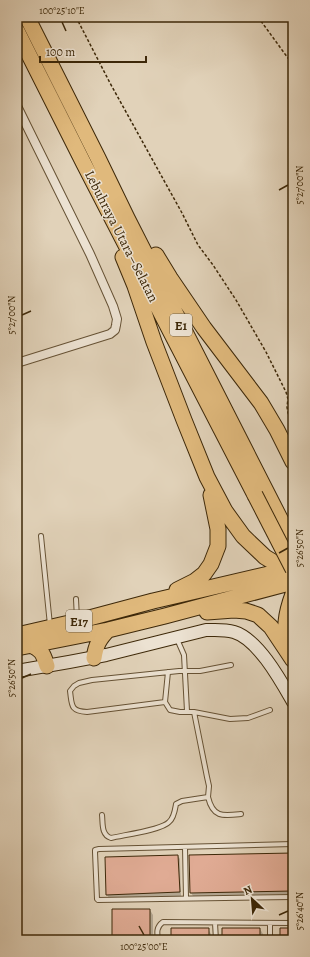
<svg xmlns="http://www.w3.org/2000/svg" width="310" height="957" viewBox="0 0 310 957" font-family="Alegreya,serif">
	<style>
		.shadow { fill: #0003 }
		.building { fill: #e0ab94; stroke: #3d2809 }
		.lines { fill: none; stroke-linecap: round; stroke-linejoin: round }
		.lane-casing { stroke: #665235; stroke-width: 6 }
		.street-casing { stroke: #665235; stroke-width: 10 }
		.secondary-casing { stroke: #3d2809; stroke-width: 14 }
		.highway-casing { stroke: #3d2809; stroke-width: 17 }
		.path { stroke: #3d2809; stroke-width: 1.5; stroke-dasharray: 3 2; stroke-linecap: butt }
		.lane { stroke: #ece2d2; stroke-width: 4 }
		.street { stroke: #ece2d2; stroke-width: 8 }
		.secondary { stroke: #ece2d2; stroke-width: 12 }
		.highway { stroke: #e0b97c; stroke-width: 15 }
		.highway-bridge-casing { stroke: #3d2809; stroke-width: 17; stroke-linecap: butt }
		.highway-bridge { stroke: #e0b97c; stroke-width: 15 }
		.ticks { fill: none; stroke: #3d2809; stroke-width: 1.5 }
		.labels { text-anchor: middle; stroke-width: 3; stroke-linejoin: round; paint-order: stroke }
		.shield { fill: #ece2d2; stroke: #726045; stroke-width: 1 }
		.shield-label { font-size: 13px; font-weight: bold; fill: #3d2809 }
		.street-label { font-size: 14px; fill: #3d2809; stroke: #ece2d2 }
		.neatline { fill: none; stroke: #3d2809; stroke-width: 1.5 }
		.ticks-label { font-size: 10px; text-anchor: middle; fill: #3d2809 }
	</style>
	<rect width="100%" height="100%" fill="#e1d2b9"/>
	<filter id="stains"><feTurbulence type="fractalNoise" baseFrequency=".005" numOctaves="4"/><feColorMatrix values="0 0 0 0 .2 0 0 0 0 .09 0 0 0 0 .02 0 0 0 .5 -.17"/></filter>
	<radialGradient id="worn" r=".72"><stop offset=".6" stop-color="#630" stop-opacity="0"/><stop offset="1" stop-color="#630" stop-opacity=".3"/></radialGradient>
	<path class="shadow" d="M293,854V894L193,896L191,893L190,856Z
		M178,856L180,859L181,896L109,898L107,895Z
		M150,910L153,915V940H113Z
		M208,929L211,934V940H172Z
		M260,929L263,934V940H223Z"/>
	<path class="building" d="M293,853V891L190,893L189,855Z
		M178,855L180,892L106,895L105,857Z
		M112,909H150V940H112Z
		M171,928H209V940H171Z
		M222,928H260V940H222Z
		M280,928H293V940H280Z"/>
	<g class="lines">
		<defs>
			<path id="lane" d="M41,536L50,625
				M76,599L77,619
				M177,639L184,655L187,711
				M231,665L200,671H179L92,680L79,683L74,686L70,691C72,705 70,711 87,712L165,702L170,710L180,712H194L230,719L248,718L270,710
				M165,702L168,672
				M208,797C213,818 223,816 241,814
				M102,815C103,823 101,835 111,838C123,835 162,830 169,822C174,818 175,810 176,804L182,801L208,797L209,786L207,777L194,712
				M293,844L99,849L95,850V852L97,899L98,900L293,897
				M185,847L186,898
				M215,923L216,940
				M270,923V940
				M158,940C157,933 156,927 163,922L293,923"/>
			<path id="street" d="M17,106L90,254L113,306L117,319L116,325L115,330L110,334L17,363"/>
			<path id="secondary" d="M17,671L69,662L106,655L206,630C215,630 224,629 234,632C258,639 281,681 293,702"/>
			<path id="highway" d="M27,17L98,158L127,218L293,544
				M17,31L84,164L255,495
				M156,255L170,278L204,328L261,403L277,430L293,462
				M123,257L135,286L154,342L184,420L207,477L225,511L243,536L265,557L275,563L289,569L293,578
				M177,590L195,581L204,574L211,564L218,546V529L211,495
				M207,612L234,610L246,611L258,615L271,627L293,660
				M17,635L78,621L153,601L290,569
				M31,645C43,651 43,654 47,666
				M17,648L108,630L165,616L293,582
				M289,649C283,629 286,613 293,594
				M94,658C96,645 99,639 108,630"/>
		</defs>
		<use href="#lane" class="lane-casing"/>
		<use href="#street" class="street-casing"/>
		<use href="#secondary" class="secondary-casing"/>
		<use href="#highway" class="highway-casing"/>
		<path class="path" d="M76,17L110,83L182,213L198,245L213,265L236,300L266,352L286,392L288,399L287,407L288,413L293,424
			M258,17L293,65"/>
		<use href="#lane" class="lane"/>
		<use href="#street" class="street"/>
		<use href="#secondary" class="secondary"/>
		<use href="#highway" class="highway"/>
		<defs>
			<path id="highway-bridge" d="M255,495L293,569"/>
		</defs>
		<use href="#highway-bridge" class="highway-bridge-casing"/>
		<use href="#highway-bridge" class="highway-bridge"/>
	</g>
	<path class="ticks" d="M62,22L66,31M279,190L288,185M22,315L31,311M279,553L288,548M22,678L31,674M279,915L288,911M139,926L144,935"/>
	<g class="labels">
		<g class="shield">
			<rect x="170" y="314" width="22" height="22" rx="3"/>
			<rect x="66" y="610" width="26" height="22" rx="3"/>
		</g>
		<g class="shield-label">
			<text x="181" y="330">E1</text>
			<text x="79" y="626">E17</text>
		</g>
		<g class="street-label">
			<text transform="translate(122 236) rotate(63)" y="5">Lebuhraya Utara–Selatan</text>
		</g>
	</g>
	<rect width="310" height="957" fill="none" stroke="#e1d2b9" stroke-width="44"/>
	<g transform="translate(252 899) rotate(334)" stroke="#ece2d2" stroke-width="3" paint-order="stroke">
	<path d="M0-3L7 15L0 10L-7 15Z" fill="#3d2809"/>
	<text y="-6" font-size="11" font-weight="bold" text-anchor="middle" fill="#3d2809">N</text>
	</g>
	<path d="M40 56v6h106v-6" fill="none" stroke="#3d2809" stroke-width="2"/>
	<text x="46" y="56" font-size="12" fill="#3d2809" stroke="#ece2d2" stroke-width="3" paint-order="stroke">100 m</text>
	<rect x="22" y="22" width="266" height="913" class="neatline"/>
	<g class="ticks-label">
		<text x="62" y="14">100°25'10"E</text>
		<text transform="translate(299 185) rotate(-90)" y="4">5°27'00"N</text>
		<text transform="translate(11 315) rotate(-90)" y="4">5°27'00"N</text>
		<text transform="translate(299 548) rotate(-90)" y="4">5°26'50"N</text>
		<text transform="translate(11 678) rotate(-90)" y="4">5°26'50"N</text>
		<text transform="translate(299 911) rotate(-90)" y="4">5°26'40"N</text>
		<text x="144" y="950">100°25'00"E</text>
	</g>
	<rect width="100%" height="100%" filter="url(#stains)"/>
	<rect width="100%" height="100%" fill="url(#worn)"/>
</svg>
